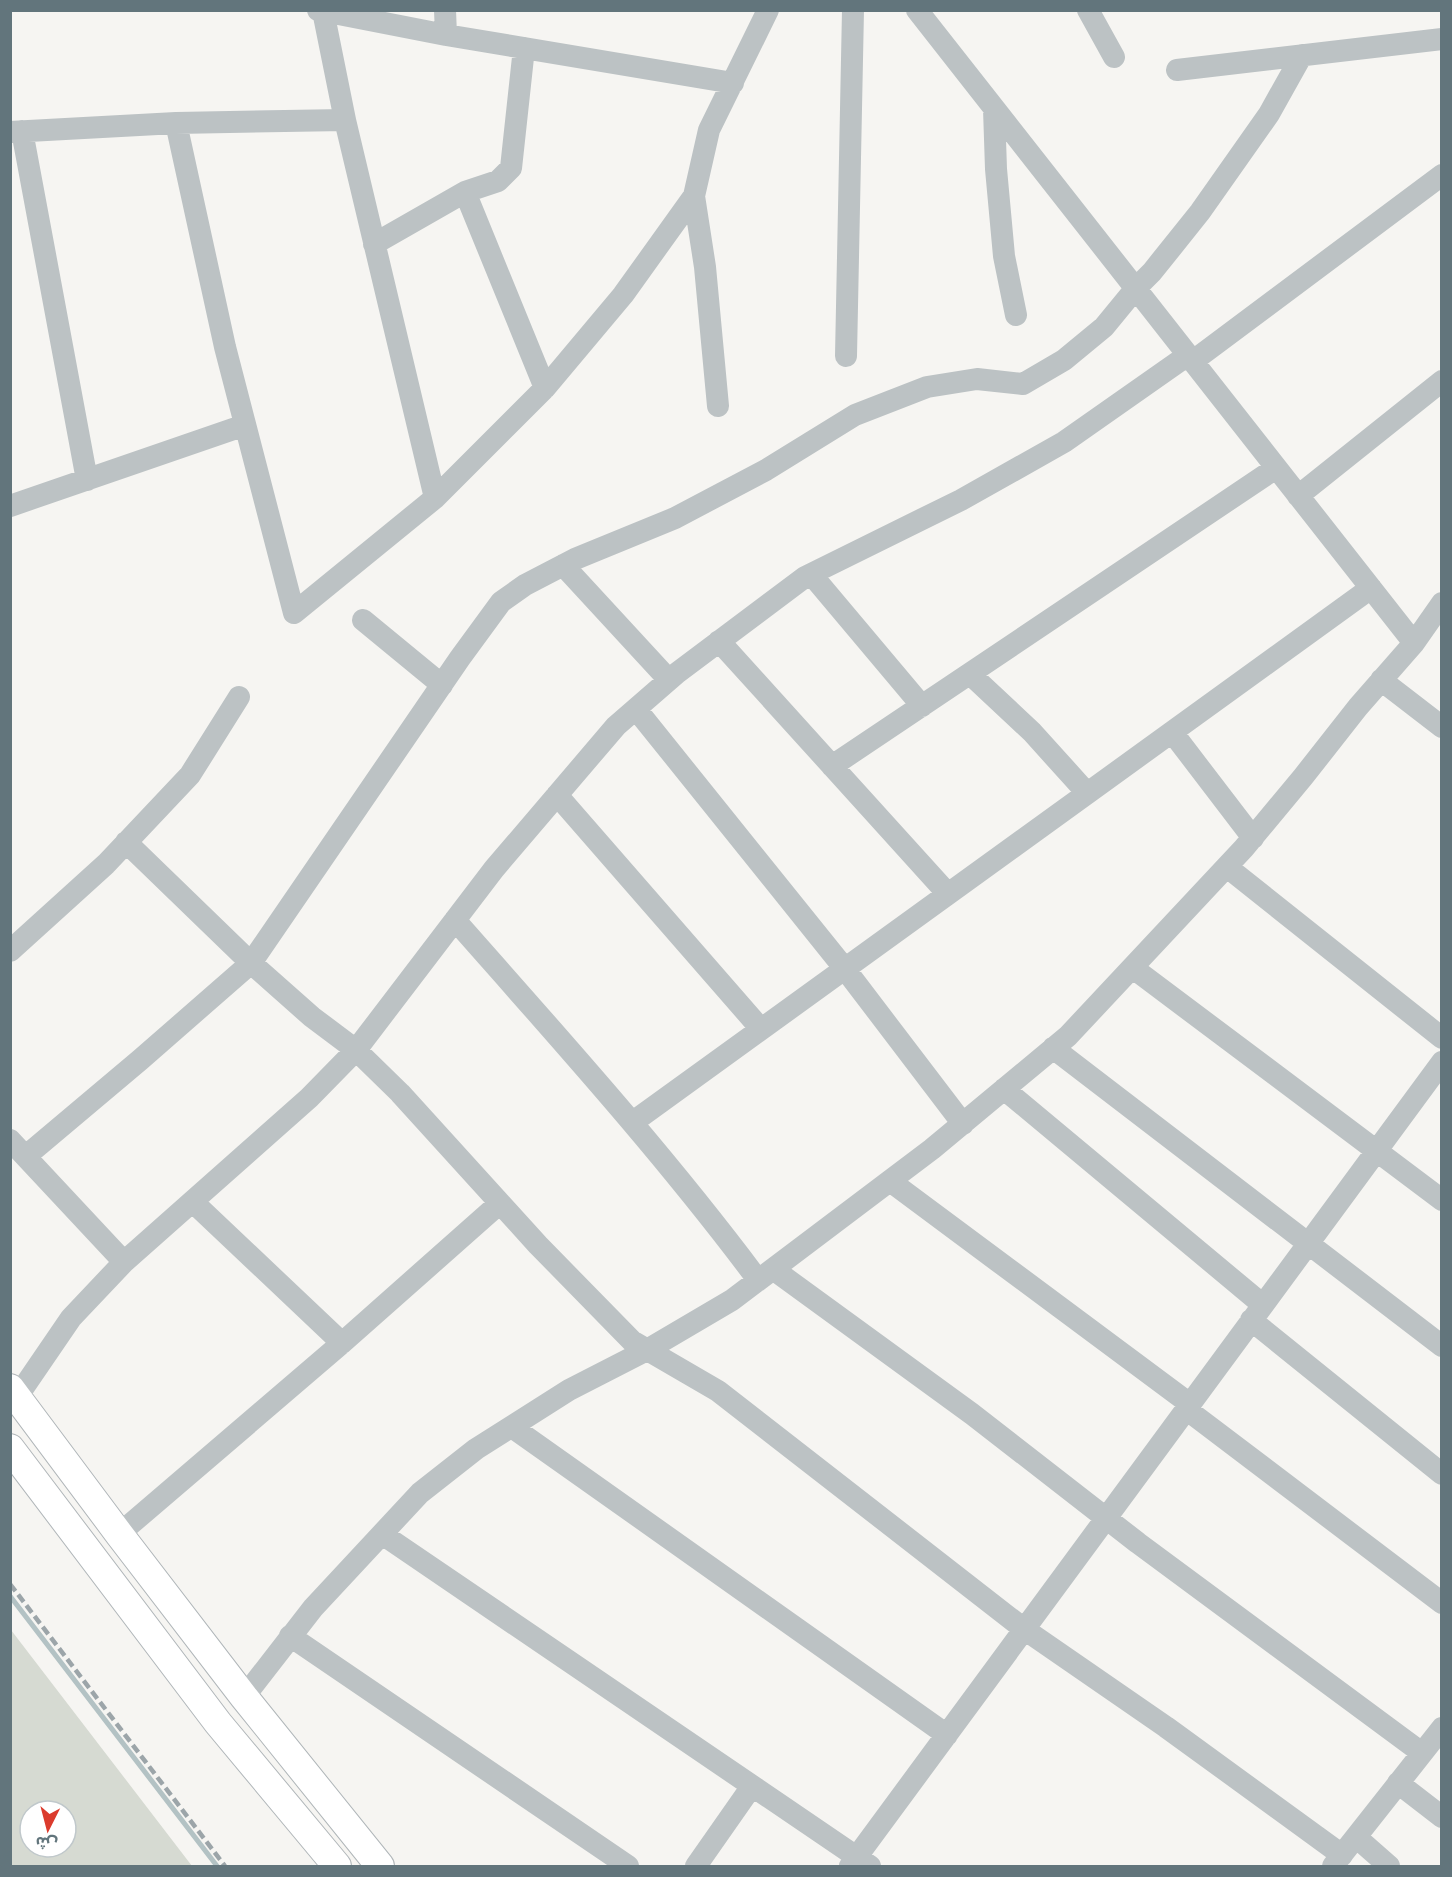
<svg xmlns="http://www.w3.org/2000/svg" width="1452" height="1877" viewBox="0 0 1452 1877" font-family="Signika,'Noto Sans Arabic',sans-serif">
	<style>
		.green { fill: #d6dad2; fill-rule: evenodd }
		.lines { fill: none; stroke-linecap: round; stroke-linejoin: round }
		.stream { stroke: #b3c2c4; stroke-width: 5 }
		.major-casing { stroke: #b0b6b9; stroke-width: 30 }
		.minor { stroke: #bcc2c4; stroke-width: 22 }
		.major { stroke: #fff; stroke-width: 28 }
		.rail { stroke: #9ca5a9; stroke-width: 4.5; stroke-dasharray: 9 4.5; stroke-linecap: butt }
	</style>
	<rect width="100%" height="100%" fill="#f6f5f2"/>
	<path class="green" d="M10,1630H11L192,1866H11ZM30,1811H66V1847H30Z"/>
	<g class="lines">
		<path class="stream" d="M10,1596L217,1866"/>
		<defs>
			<path id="major" d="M10,1388L119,1534L244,1697L380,1866
				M10,1448L218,1723L337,1866"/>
		</defs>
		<use href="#major" class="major-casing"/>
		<path class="minor" d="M318,10L446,35L733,83
			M445,10L446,35
			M917,10L1414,643
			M1088,10L1114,57
			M323,11L345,120L435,498
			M1177,70L1442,39
			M994,109L996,169L1004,256L1016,315
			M176,123L225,347L294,613L435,498L545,388L623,295L694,196L709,130L768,10
			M22,131L87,480
			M10,132L176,123L345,120
			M465,192L545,388
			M694,196L705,267L718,406
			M374,244L465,192L498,181L511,168L524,48
			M846,356L853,10
			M1193,361L1442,175
			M1298,496L1442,381
			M10,506L245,425
			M563,565L669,680
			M811,574L922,706
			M363,620L442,685
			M719,641L948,894
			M970,674L1032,732L1087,793
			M1381,680L1442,727
			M636,709L845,969L963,1124
			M1172,732L1253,838
			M832,766L1276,468
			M557,795L761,1029
			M126,842L251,963L312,1017L356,1050L400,1093L538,1245L632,1341L718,1391L1024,1629L1166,1727L1342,1855
			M1227,867L1442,1038
			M455,920C559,1038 664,1154 758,1280
			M10,951L106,864L190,775L239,697
			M1133,968L1442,1200
			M1053,1048L1442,1346
			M1004,1089L1263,1305
			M633,1122L1371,588
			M10,1140L124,1262
			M26,1156L140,1060L251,963L460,658L501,602L525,585L575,559L675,518L766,470L855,415L927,387L977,379L1023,384L1064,360L1104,327L1136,288L1152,272L1200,212L1269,114L1302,55
			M890,1181L1190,1404
			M193,1202L342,1343
			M773,1269L972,1414L1138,1543L1422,1753
			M1251,1320L1442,1474
			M17,1397L71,1318L124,1262L309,1098L356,1050L494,869L616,726L677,673L805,577L961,500L1064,442L1188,355
			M1186,1409L1442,1603
			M512,1427L947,1735
			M119,1534L342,1343L500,1203
			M382,1534L870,1866
			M290,1636L628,1866
			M244,1697L313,1608L420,1493L476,1449L569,1390L647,1350L732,1300L932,1149L1068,1036L1244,848L1303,777L1358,707L1414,643L1442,603
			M1398,1783L1442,1817
			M1356,1837L1389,1866
			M696,1866L752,1786
			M850,1866L1442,1062
			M1333,1866L1442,1728"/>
		<use href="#major" class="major"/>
		<path class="rail" d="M10,1584L225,1866"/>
	</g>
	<rect width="1452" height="1877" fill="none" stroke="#62757c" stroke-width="24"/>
	<g transform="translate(48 1829) rotate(186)"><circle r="28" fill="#ffffff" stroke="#c0c8cb" stroke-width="1.5"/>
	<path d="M0-4.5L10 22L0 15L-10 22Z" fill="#db3b2d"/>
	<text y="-9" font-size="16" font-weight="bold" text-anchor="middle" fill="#62757c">ش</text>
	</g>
</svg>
